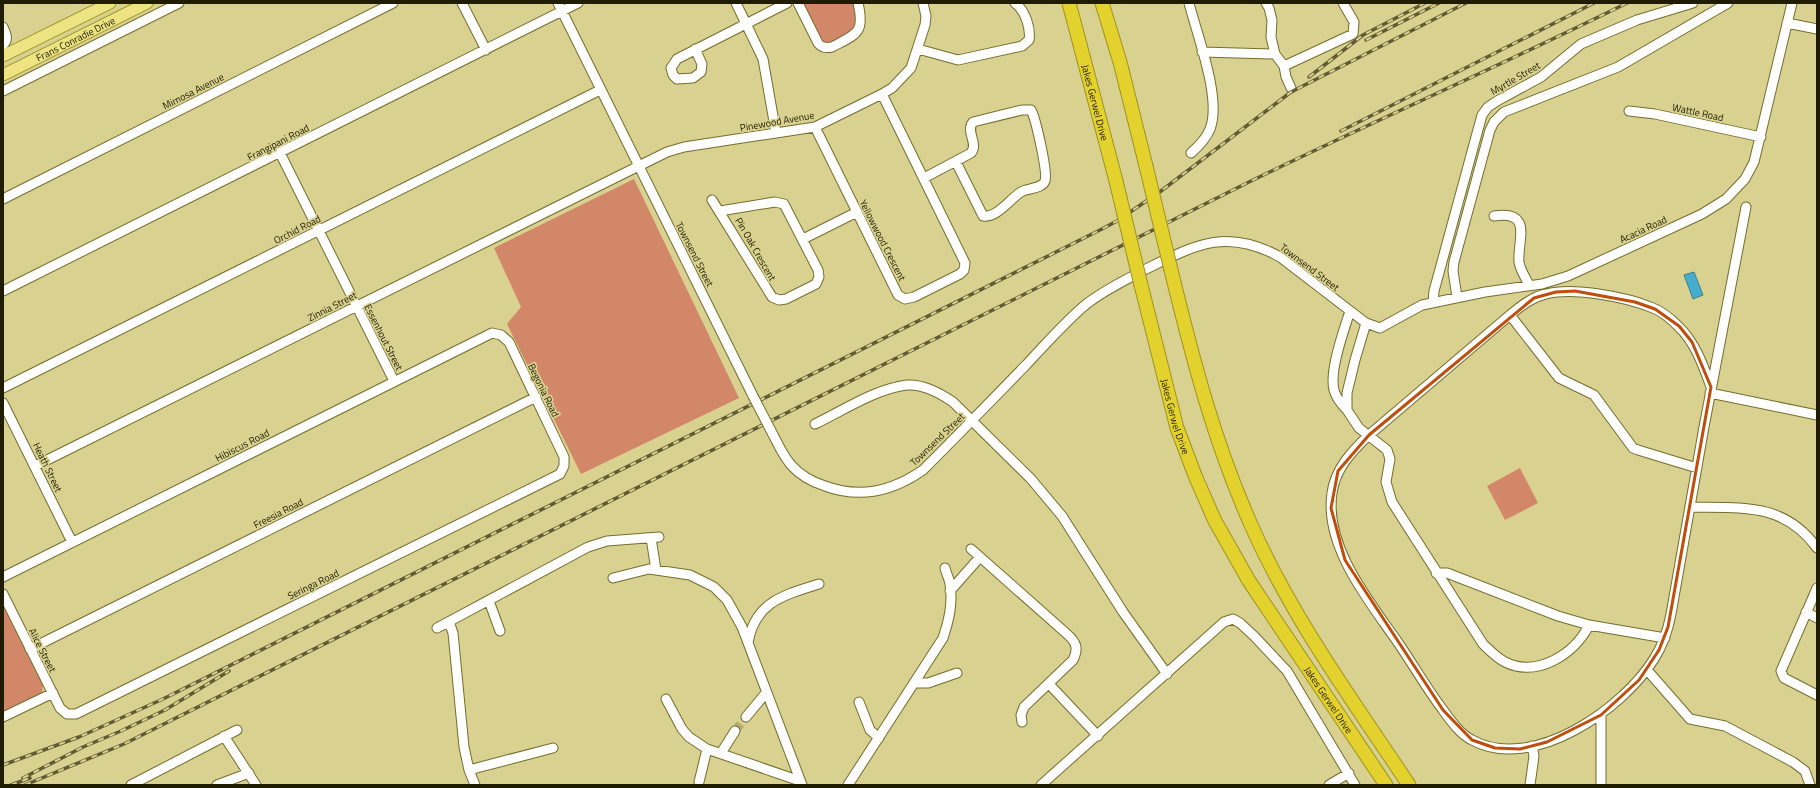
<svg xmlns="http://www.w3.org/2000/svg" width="1820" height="788" viewBox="0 0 1820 788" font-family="'Titillium Web',sans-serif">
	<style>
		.green { fill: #d38769 }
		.water { fill: #46adce; stroke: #3a8291 }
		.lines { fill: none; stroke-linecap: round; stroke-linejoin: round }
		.minor-tunnel { stroke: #b4ad73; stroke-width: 9; stroke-dasharray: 9 4.5; stroke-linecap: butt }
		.minor-casing { stroke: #746d2c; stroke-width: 11 }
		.major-casing { stroke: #9e921f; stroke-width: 13 }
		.highway-casing { stroke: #9e921f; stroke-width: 15 }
		.minor { stroke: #fff; stroke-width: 9 }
		.major { stroke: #eee382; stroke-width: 11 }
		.highway { stroke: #e3d12e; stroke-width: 13 }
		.rail-casing { stroke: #605b33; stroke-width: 3.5 }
		.rail { stroke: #d9d18f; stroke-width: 2; stroke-dasharray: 6; stroke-linecap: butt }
		.minor-bridge-casing { stroke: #746d2c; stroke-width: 11; stroke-linecap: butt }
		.highway-bridge-casing { stroke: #9e921f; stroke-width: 15; stroke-linecap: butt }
		.minor-bridge { stroke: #fff; stroke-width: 9 }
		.highway-bridge { stroke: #e3d12e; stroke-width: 13 }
		.marked { fill: none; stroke: #c04d0a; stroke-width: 3; stroke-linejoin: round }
		.labels { text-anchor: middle; stroke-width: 3.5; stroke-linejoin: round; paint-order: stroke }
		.street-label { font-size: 10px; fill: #1f1c02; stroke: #d9d18f }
	</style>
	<rect width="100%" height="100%" fill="#d9d18f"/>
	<path class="green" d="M801,3H855L858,15L855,29L830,45L822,44Z
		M634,179L739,398L581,474L507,324L521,307L494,248Z
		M1520,468L1538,503L1505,520L1487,486Z
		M3,604L43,685L42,693L3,712Z"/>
	<path class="water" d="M1694,272L1703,295L1693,299L1684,275Z"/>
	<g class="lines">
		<path class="minor-tunnel" d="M735,731L746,717"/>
		<defs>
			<path id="minor" d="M462,3L486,50
				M558,3L753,396
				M736,3L763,59L776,133
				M798,3L818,43C822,48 826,48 832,47C857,34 865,33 858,3
				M1189,3C1197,35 1222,99 1210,129C1206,139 1199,146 1191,153
				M1266,3L1269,8L1272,20L1271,37L1275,54L1284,66L1286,77L1291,88
				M1787,23L1817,29
				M3,27C6,34 9,39 3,45
				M695,49L702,64L701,72L693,78L677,79L673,75L671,68L677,59L787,3
				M918,49L958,60L1022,46L1029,40C1031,28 1025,10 1015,3
				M1202,52L1275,54
				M1284,66L1353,34L1354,22L1343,3
				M3,91L179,3
				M1629,111L1655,114L1761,137
				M815,127L898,295L905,299L914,297L960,274L964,270L965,263L882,94
				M280,153L394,381
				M924,178L971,153C979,143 965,132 973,122L1022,110H1031L1032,112C1036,121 1048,172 1045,181C1042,189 1027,188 1021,192C1010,199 997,218 983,216L956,162
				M3,199L393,3
				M712,200L772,297L779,300L786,299L816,284L819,277L818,270L784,204L775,202L720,211
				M1494,216C1534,210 1517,241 1519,262C1520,270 1526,278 1529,285
				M803,239L857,212
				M3,291L578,3
				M1457,297L1453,271L1454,262L1490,130L1494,122L1504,112L1618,67L1728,3
				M1433,302L1434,291L1482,115L1488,107L1497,101L1541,77L1581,44L1637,20L1693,3
				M1510,315L1559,378L1594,395L1633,448L1638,450L1697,468
				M1366,323L1355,360L1347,393V410L1359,428L1387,450L1390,459L1386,482L1392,502L1483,644C1490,651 1497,658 1505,662C1537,678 1575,654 1589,625
				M1711,387C1703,365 1695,342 1678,326C1671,319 1663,312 1653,308C1627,297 1574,287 1546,294C1532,297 1521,306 1510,315L1369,435C1352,451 1335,469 1332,493C1324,547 1370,602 1399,644C1414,666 1427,689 1443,710C1451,721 1460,734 1472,740C1532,773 1623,709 1654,659C1663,645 1668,630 1671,614L1704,427L1746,207
				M3,388L600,90
				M1710,393L1817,415
				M3,403L72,542
				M1347,410C1341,404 1336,398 1334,390C1329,371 1344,330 1350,311
				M815,424C844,410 875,389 907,385C923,384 940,393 953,402L1031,479L1062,516L1123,612L1167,674
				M781,450C784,455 787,460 791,465C800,475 812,482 825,486C860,499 893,491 923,470C957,436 991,401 1025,366C1044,346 1063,324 1084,306C1102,291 1124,281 1144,270C1195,245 1226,227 1280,257L1366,323L1380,328L1422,305L1485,292L1542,284L1568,276L1702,214L1726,199L1745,179L1754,162L1792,3
				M35,466L667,152L684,147L815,127L882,94L892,88L911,68L925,25L926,16L923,3
				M1690,507C1741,508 1784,502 1817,548
				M651,538L656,570
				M971,549L1067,634C1076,642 1079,648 1073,660L1024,707L1021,715L1022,722
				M1436,573H1447L1558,616L1589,625L1665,638
				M3,577L492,333L501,335L509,342L564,457V466L560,474L76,714H67L60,708L3,594
				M613,578L649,569L690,575L714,587L727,600L742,627L802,785
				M1817,588L1781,671L1784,678L1817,695
				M950,591L980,557
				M489,601L500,631
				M1806,612L1817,618
				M449,622L453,633L464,747L469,770L475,785
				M437,628L588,547L607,541L659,537
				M748,643C755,601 785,595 819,584
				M30,649L536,397
				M1647,670L1690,719L1725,726L1793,762L1805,771L1810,785
				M915,683H928L957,673
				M1049,684L1098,736
				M666,699L682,729L689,737L707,749L800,781
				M859,702L870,730L879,738
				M1601,715V785
				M3,717L53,693
				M746,717L766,693
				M224,736L256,785
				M721,753L735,731
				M469,770L553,748
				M699,782L707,749
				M131,785L237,730
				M217,785L249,773
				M848,785L943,638C949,620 953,603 950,584C949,578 946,573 945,568
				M1041,785L1224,622L1233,619L1240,623L1254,636L1287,671L1355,785
				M1329,785L1349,773
				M1530,785L1534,756L1532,746"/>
			<g id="major">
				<path d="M3,56L110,3"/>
				<path id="s1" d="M3,75L147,3"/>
			</g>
			<g id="highway">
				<path id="s2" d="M1069,3L1116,181"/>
				<path d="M1102,3L1120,62L1146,166"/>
				<path d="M1171,270C1193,360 1214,442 1252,527C1293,619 1353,701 1409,785"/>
				<path id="s3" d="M1141,285L1177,428L1196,478L1215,521L1249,581L1386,785"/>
			</g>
		</defs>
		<use href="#minor" class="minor-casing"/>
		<use href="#major" class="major-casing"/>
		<use href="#highway" class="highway-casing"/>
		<use href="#minor" class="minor"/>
		<use href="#major" class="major"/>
		<use href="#highway" class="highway"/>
		<defs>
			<path id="rail" d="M1366,40L1439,3
				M1309,77L1363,35L1425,3
				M1341,131L1594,3
				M3,765L79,737L163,699L1100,230L1117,221L1161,191L1291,92L1466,3
				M23,778L83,747L121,731L165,710L229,671
				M11,785L30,778
				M25,785L124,744L1249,182C1374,121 1502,65 1627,3"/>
		</defs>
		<use href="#rail" class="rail-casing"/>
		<use href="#rail" class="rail"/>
		<defs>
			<path id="minor-bridge" d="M753,396L781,450"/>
			<path id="highway-bridge" d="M1146,166L1171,270
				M1116,181L1141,285"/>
		</defs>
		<use href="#minor-bridge" class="minor-bridge-casing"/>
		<use href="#highway-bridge" class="highway-bridge-casing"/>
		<use href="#minor-bridge" class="minor-bridge"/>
		<use href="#highway-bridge" class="highway-bridge"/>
	</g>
	<path class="marked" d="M1575,291L1635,302L1655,309L1679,326L1692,342L1711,387L1668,627L1659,650L1639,680L1601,715L1547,742L1520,749L1495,748L1472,740L1443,710L1345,560L1331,508L1338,471L1369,435L1534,298L1556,292Z"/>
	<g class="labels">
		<g class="street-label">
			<text dy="4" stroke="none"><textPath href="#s1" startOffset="81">Frans Conradie Drive</textPath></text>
			<text transform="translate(1515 78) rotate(-30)" y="4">Myrtle Street</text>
			<text transform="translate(193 91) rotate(-27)" y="4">Mimosa Avenue</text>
			<text dy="4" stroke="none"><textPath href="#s2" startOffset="103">Jakes Gerwel Drive</textPath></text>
			<text transform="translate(1698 112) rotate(12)" y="4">Wattle Road</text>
			<text transform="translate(777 121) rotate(-10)" y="4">Pinewood Avenue</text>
			<text transform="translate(278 142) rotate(-27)" y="4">Frangipani Road</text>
			<text transform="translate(297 229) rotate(-27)" y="4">Orchid Road</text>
			<text transform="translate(1643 229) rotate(-25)" y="4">Acacia Road</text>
			<text transform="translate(883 240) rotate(63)" y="4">Yellowwood Crescent</text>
			<text transform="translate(756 249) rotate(60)" y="4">Pin Oak Crescent</text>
			<text transform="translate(695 254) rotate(63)" y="4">Townsend Street</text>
			<text transform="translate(1310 267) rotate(37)" y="4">Townsend Street</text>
			<text transform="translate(332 306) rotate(-27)" y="4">Zinnia Street</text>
			<text transform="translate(384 337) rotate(63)" y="4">Essenhout Street</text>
			<text transform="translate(544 390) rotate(64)" y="4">Begonia Road</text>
			<text dy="4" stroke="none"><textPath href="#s3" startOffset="136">Jakes Gerwel Drive</textPath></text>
			<text transform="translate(937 439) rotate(-44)" y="4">Townsend Street</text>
			<text transform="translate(242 445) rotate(-27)" y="4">Hibiscus Road</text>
			<text transform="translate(48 467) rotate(64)" y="4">Heath Street</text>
			<text transform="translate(278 513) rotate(-27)" y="4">Freesia Road</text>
			<text transform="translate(313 584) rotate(-26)" y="4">Seringa Road</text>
			<text transform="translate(43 650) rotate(63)" y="4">Alice Street</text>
			<text dy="4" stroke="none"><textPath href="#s3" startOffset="460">Jakes Gerwel Drive</textPath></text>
		</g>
	</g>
	<rect width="1820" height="788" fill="none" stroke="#1f1c02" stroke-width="8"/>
</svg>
